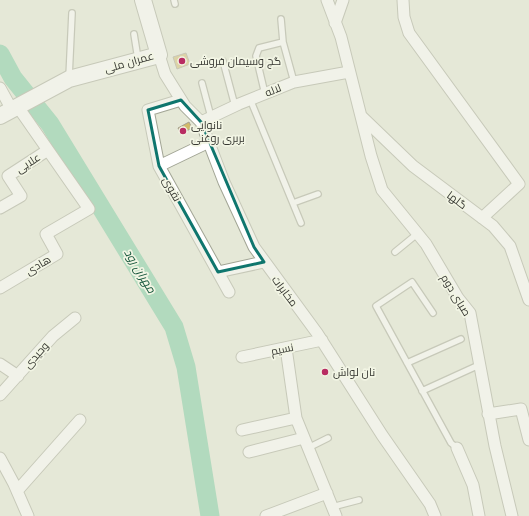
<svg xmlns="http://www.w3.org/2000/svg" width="529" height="516" viewBox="0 0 529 516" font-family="'DM Sans',Cairo,sans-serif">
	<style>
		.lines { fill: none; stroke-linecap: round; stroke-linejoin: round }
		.river { stroke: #74c99f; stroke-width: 19 }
		.building { fill: #d1ba6a; stroke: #a5a091 }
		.lane-casing { stroke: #a2a595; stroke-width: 8 }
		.street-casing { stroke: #a2a595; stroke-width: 13 }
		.secondary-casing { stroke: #a2a595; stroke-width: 18 }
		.lane { stroke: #fff; stroke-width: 5.5 }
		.street { stroke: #fff; stroke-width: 11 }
		.secondary { stroke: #fff; stroke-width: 16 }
		.marked { fill: none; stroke: #0f766e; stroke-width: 3; stroke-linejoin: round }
		.poi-dot { fill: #b82c62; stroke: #f2f5e4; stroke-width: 1.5 }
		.labels { text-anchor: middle; stroke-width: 3.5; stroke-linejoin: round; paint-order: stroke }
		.poi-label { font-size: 11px; fill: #383933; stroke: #f2f5e4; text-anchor: start }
		.street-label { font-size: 11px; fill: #383933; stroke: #f2f5e4 }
		.water-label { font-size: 12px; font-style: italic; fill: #125439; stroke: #f2f5e4 }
	</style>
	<rect width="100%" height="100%" fill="#e5e8d7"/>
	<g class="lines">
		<path class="river" d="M0,54L13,78L50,124L174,327L186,367L210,516"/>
	</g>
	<path class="building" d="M186,53L190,64L177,69L173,57Z
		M189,122L192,128L181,134L178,128Z"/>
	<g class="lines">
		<defs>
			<path id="lane" d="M174,0L175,4
				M281,19L283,42
				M134,34L138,59
				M223,61L235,106
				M69,77L72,13
				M202,83L211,117
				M265,94L256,56L259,48L283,42L294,82
				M250,99L301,223
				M293,203L318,194
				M395,252L417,234
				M433,313L412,282L376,306L451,443L457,448
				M407,363L461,339
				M422,391L479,365
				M308,448L328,438
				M332,507L359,500"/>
			<path id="street" d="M327,0L341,37L371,156L382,190L426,244L458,298L470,313L495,446L512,516
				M403,0L404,17L409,33L519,184L482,218
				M335,23L343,0
				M159,55L165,74L185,106L201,122L224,182L254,247L317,333L382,435L430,504L435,516
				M0,88L12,110
				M181,100L148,110L159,166L229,292
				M361,116L413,166L493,226L510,246L529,300
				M201,122L239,104L294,82L349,72
				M159,166L209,142
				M0,208L21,196L8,176L48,150
				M218,272L264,262
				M0,288L57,254L46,234L89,209L18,107
				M286,348L296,418L336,516
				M242,357L322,340
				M0,364L18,376
				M0,395L53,336L75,318
				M488,414L521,409L529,440
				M242,430L296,418
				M457,448L473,485L479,516
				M249,452L304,438
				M0,458L14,484L28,516
				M17,491L80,420
				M266,516L327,493"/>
			<path id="secondary" d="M0,116L69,79L159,55L143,0"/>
		</defs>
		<use href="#lane" class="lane-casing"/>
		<use href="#street" class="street-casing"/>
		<use href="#secondary" class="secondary-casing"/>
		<use href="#lane" class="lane"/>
		<use href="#street" class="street"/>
		<use href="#secondary" class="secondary"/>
	</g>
	<path d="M0 0H529V516H0ZM181,100L201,122L254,247L264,262L218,272L159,166L148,110Z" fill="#e5e8d7" fill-opacity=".55" fill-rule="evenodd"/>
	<path class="marked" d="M181,100L201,122L254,247L264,262L218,272L159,166L148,110Z"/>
	<g class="poi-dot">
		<circle cx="182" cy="61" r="4"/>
		<circle cx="183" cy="131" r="4"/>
		<circle cx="325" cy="372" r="4"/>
	</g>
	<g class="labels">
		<g class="poi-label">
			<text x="190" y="65">گچ وسیمان فروشی</text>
			<text x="191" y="129">نانوایی<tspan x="191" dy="13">بربری روغنی</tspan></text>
			<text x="333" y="376">نان لواش</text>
		</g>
		<g class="street-label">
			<text transform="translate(129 62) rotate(-16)" y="4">عمران ملی</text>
			<text transform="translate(273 90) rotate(-22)" y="4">لاله</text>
			<text transform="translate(28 163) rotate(-33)" y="4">علایی</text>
			<text transform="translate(172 189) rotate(61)" y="4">نقوی</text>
			<text transform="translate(457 200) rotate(37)" y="4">گلها</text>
			<text transform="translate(38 265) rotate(-31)" y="4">هادی</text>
			<text transform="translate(285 291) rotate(53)" y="4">مخابرات</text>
			<text transform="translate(456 295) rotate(59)" y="4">صبای دوم</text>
			<text transform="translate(282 349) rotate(-12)" y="4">نسیم</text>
			<text transform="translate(36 355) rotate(-49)" y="4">وحیدی</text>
		</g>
		<g class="water-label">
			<text transform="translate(140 271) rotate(59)" y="4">مهران رود</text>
		</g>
	</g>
</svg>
